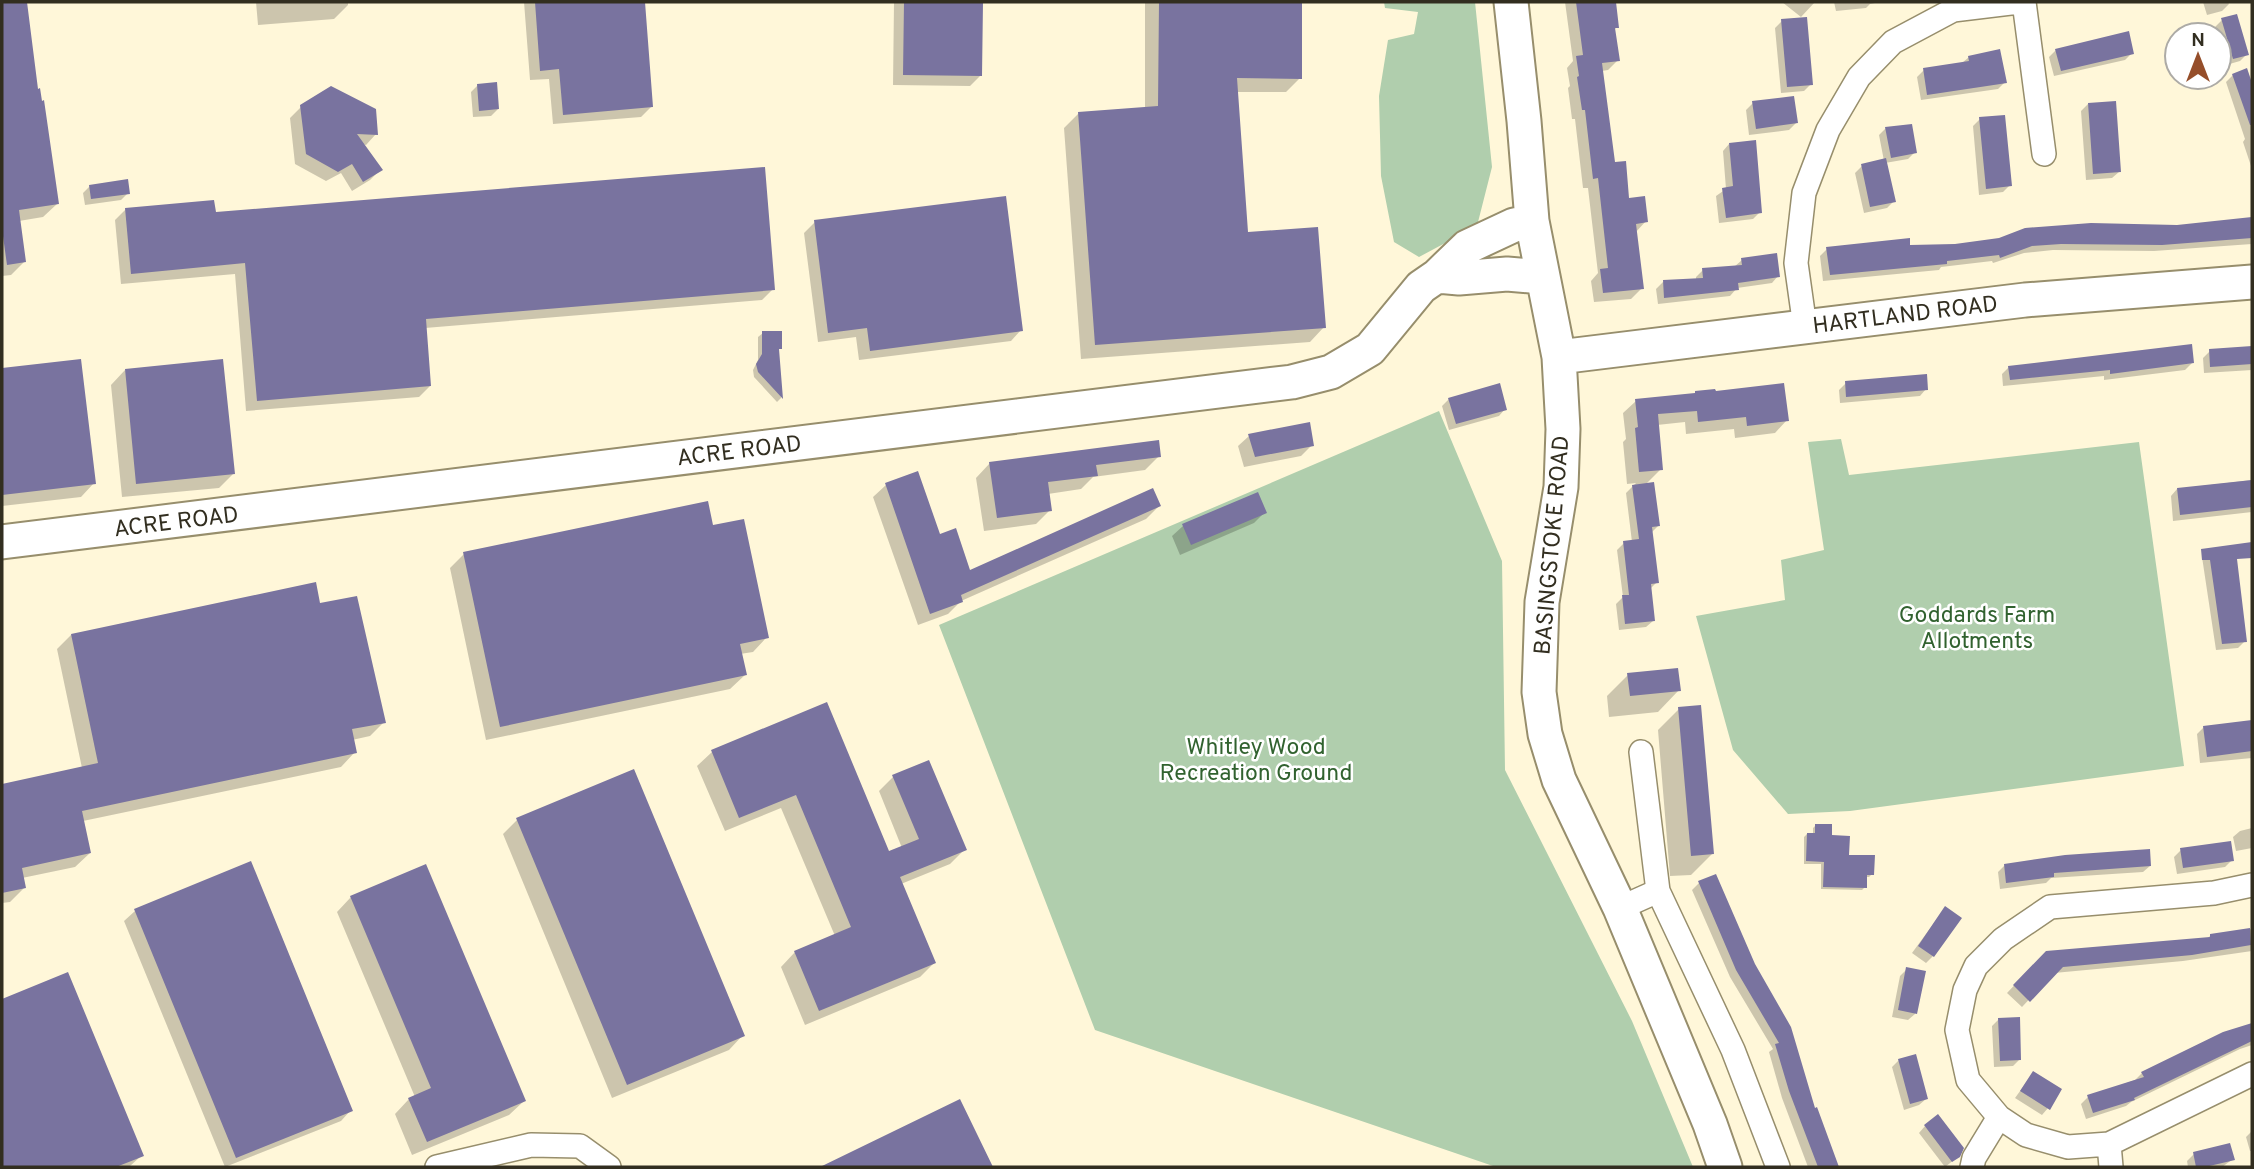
<svg xmlns="http://www.w3.org/2000/svg" width="2254" height="1169" viewBox="0 0 2254 1169" font-family="Overpass,sans-serif">
	<style>
		.green { fill: #b0cead }
		.shadow { fill: #0003 }
		.building { fill: #79739f }
		.lines { fill: none; stroke-linecap: round; stroke-linejoin: round }
		.street-casing { stroke: #978e6c; stroke-width: 26 }
		.secondary-casing { stroke: #978e6c; stroke-width: 37 }
		.street { stroke: #fff; stroke-width: 23 }
		.secondary { stroke: #fff; stroke-width: 33 }
		.labels { text-anchor: middle; stroke-width: 5; stroke-linejoin: round; paint-order: stroke }
		.street-label { font-size: 23px; fill: #322e20; stroke: #fff }
		.park-label { font-size: 23px; fill: #31622f; stroke: #fff }
	</style>
	<rect width="100%" height="100%" fill="#fff7d9"/>
	<path class="green" d="M1384,2H1475L1492,167L1477,226L1419,257L1394,242L1381,176L1379,96L1388,40L1414,34L1418,12L1385,8Z
		M1439,411L1502,561L1505,770L1632,1021L1693,1167H1496L1095,1030L939,625Z
		M1841,439L1849,475L2139,442L2184,766L1850,811L1788,814L1733,750L1696,616L1785,600L1781,560L1824,550L1808,442Z"/>
	<path class="shadow" d="M2,2H25L36,91L57,204L43,217L19,221L24,262L11,275L2,276Z
		M256,2H348V5L334,19L258,25Z
		M524,2H643L652,106L641,117L553,124L549,79L530,80Z
		M894,2H981V75L970,86L893,85Z
		M1145,2H1301L1300,78L1286,92H1236L1247,234L1324,327L1310,342L1081,359L1064,128L1078,114L1145,109Z
		M1565,2H1614L1617,27L1613,31L1618,60L1608,70L1602,71L1613,164L1628,200L1646,221L1635,233L1642,288L1631,299L1594,302L1591,281L1598,273L1588,188H1583L1575,119H1572L1568,88L1570,86L1567,68L1573,61Z
		M1782,2H1815L1801,17Z
		M1834,2H1880L1870,4L1866,8L1836,11Z
		M2203,2H2228L2229,4L2222,11L2207,15Z
		M2222,20L2247,54L2240,61L2226,65L2215,27Z
		M1782,21L1811,84L1804,91L1781,93L1775,28Z
		M2056,50L2132,53L2125,60L2054,76L2049,57Z
		M1969,57L2005,82L1998,89L1921,100L1917,77L1924,70L1962,63Z
		M2246,70L2252,88V169L2243,142L2245,139L2226,82L2233,75Z
		M478,85L498,109L491,116L473,117L471,92Z
		M1753,103L1796,123L1789,130L1749,135L1746,110Z
		M2088,104L2119,172L2112,178L2086,180L2081,111Z
		M301,107L376,134L366,145L362,144L380,170L370,180L352,191L341,173L326,181L295,164L290,118Z
		M1980,119L2010,185L2003,192L1979,195L1973,126Z
		M1886,128L1915,152L1908,159L1885,163L1894,201L1887,208L1864,213L1855,173L1862,166L1884,161L1879,135Z
		M1729,144L1760,212L1753,219L1719,223L1716,196L1726,189L1723,151Z
		M90,186L128,193L121,200L85,205L83,193Z
		M126,209L214,214L773,289L762,300L425,328L430,386L419,397L246,411L235,274L121,284L115,220Z
		M2252,218V244L2154,251L2053,250L2024,253L1993,263L1992,261L1941,267L1939,270L1823,281L1820,256L1827,249L1955,245L2177,227Z
		M815,222L1021,330L1011,341L859,360L856,337L818,342L804,233Z
		M1742,260L1778,276L1772,283L1737,288L1730,296L1658,304L1656,289L1663,282L1696,280V277L1703,270L1734,267Z
		M763,333L780,348L778,350L781,398L777,402L754,377L753,370L758,360V337Z
		M2252,348V370L2204,373L2203,358L2210,351Z
		M80,360L94,483L81,497L2,506V369Z
		M2192,363L2185,370L2104,380V376L2003,386L2002,374L2009,367Z
		M125,370L233,474L219,488L122,497L111,385Z
		M1846,383L1926,389L1920,396L1840,403L1839,390Z
		M1449,399L1505,409L1499,416L1449,430L1442,406Z
		M1636,401L1787,420L1775,433L1735,438L1734,429L1686,434L1685,422L1657,425L1661,469L1645,485L1658,526L1651,533L1657,582L1649,590L1653,621L1646,627L1619,630L1616,604L1623,597L1617,550L1624,543L1632,542L1626,493L1636,483L1627,484L1623,442L1626,439L1623,413Z
		M1249,436L1312,445L1301,456L1244,467L1238,446Z
		M1159,456L1145,470L1093,477L1081,489L1048,494L1050,510L1036,524L984,531L976,478L990,463Z
		M2252,480V512L2173,521L2171,496L2177,489Z
		M886,485L939,536L969,572L1159,506L1146,519L961,601L948,614L918,625L873,497Z
		M1265,512L1254,523L1180,555L1172,536L1183,526Z
		M711,528L767,637L753,652L740,654L745,675L730,689L486,740L450,568L464,554Z
		M2209,550L2245,641L2238,648L2216,650L2202,557Z
		M319,605L384,722L370,736L352,740L355,752L341,767L83,821L90,853L75,867L22,878L24,888L10,902L2,903V785L82,768L57,649L71,635Z
		M1628,675L1679,690L1658,712L1609,717L1607,696Z
		M826,704L888,854L902,848L879,791L893,777L965,849L950,864L901,884L934,963L920,977L805,1025L781,967L795,952L835,936L781,808L725,831L697,766L712,752Z
		M1679,709L1713,853L1691,875L1670,876L1658,730Z
		M2252,722V758L2200,763L2197,734L2204,727Z
		M517,820L743,1035L729,1050L612,1098L503,834Z
		M1816,825L1830,837L1847,857L1872,874L1869,877H1865V887L1862,890L1821,889V864H1804V837L1807,834H1813V828Z
		M2252,828V848L2236,851L2233,837L2240,831Z
		M2181,850L2232,860L2225,867L2177,874L2174,857Z
		M2005,865L2150,866L2143,872L2051,878L2046,883L2000,889L1998,872Z
		M1715,876L1813,1110L1816,1109L1837,1167H1808L1782,1098L1769,1052L1773,1049L1730,977L1692,890L1699,883Z
		M351,897L524,1101L509,1115L412,1155L395,1114L409,1099L415,1097L337,912Z
		M1945,908L1933,956L1926,963L1912,953Z
		M135,911L351,1110L341,1121L225,1167L124,921Z
		M2252,929V951L2183,961L2054,973L2022,1007L2007,993L2046,952L2207,939L2211,935Z
		M1907,969L1915,1014L1908,1020L1892,1017L1900,976Z
		M67,974L141,1156L129,1167H2V1001Z
		M1999,1019L2020,1059L2013,1066L1994,1067L1992,1026Z
		M2252,1025V1045L2240,1049L2131,1102L2126,1106L2086,1119L2081,1104L2088,1097L2135,1080L2142,1073L2224,1034Z
		M1899,1060L1926,1099L1919,1105L1904,1110L1892,1067Z
		M2033,1073L2048,1108L2042,1115L2015,1098Z
		M959,1102L991,1167H824Z
		M1925,1126L1959,1156L1945,1167L1919,1133Z
		M2252,1131V1151H2250L2246,1137Z
		M2194,1154L2233,1159L2222,1167H2188L2187,1161Z"/>
	<path class="building" d="M2,2H27L38,89L40,88L42,101L44,100L59,204L19,210L26,262L7,265L2,229Z
		M535,2H645L653,107L563,115L559,69L540,71Z
		M904,2H983L982,76L903,75Z
		M1159,2H1302V79L1237,78L1248,232L1318,227L1326,328L1095,345L1078,112L1158,106Z
		M1576,2H1616L1619,28H1615L1620,61L1602,63L1615,162L1626,161L1629,198L1645,196L1648,222L1636,224L1644,289L1603,293L1600,269L1608,268L1598,178L1593,179L1585,110H1582L1577,77L1579,76L1576,56L1583,55Z
		M2237,14L2249,55L2233,59L2221,18Z
		M1807,17L1813,85L1787,87L1781,19Z
		M2129,31L2134,54L2061,71L2055,49Z
		M2000,49L2007,83L1927,95L1923,68L1969,61L1968,56Z
		M2247,68L2252,83V125H2250L2232,74Z
		M497,82L499,109L479,111L477,84Z
		M331,86L376,109L378,135L357,134L383,170L363,182L352,164L338,172L306,154L300,105Z
		M1794,96L1798,123L1756,129L1752,101Z
		M2116,101L2121,172L2093,174L2088,103Z
		M2005,115L2012,186L1986,189L1979,117Z
		M1912,124L1917,153L1891,158L1885,127Z
		M1756,140L1762,213L1726,218L1722,188L1733,186L1729,143Z
		M1886,158L1896,202L1870,207L1861,164Z
		M765,167L775,290L426,319L431,386L257,401L245,263L131,274L125,208L214,200L216,212Z
		M128,179L130,194L91,199L89,185Z
		M1006,196L1023,331L870,351L867,328L828,333L814,220Z
		M2252,217V238L2162,245L2061,244L2032,246L2000,258L1999,255L1947,261V264L1830,275L1826,247L1910,238V245L1955,244L1999,238L2025,228L2091,223L2177,225Z
		M1777,253L1780,277L1738,283L1739,290L1664,298L1663,280L1703,278L1702,268L1742,265L1741,258Z
		M762,331H782V349H779L783,399L758,372L756,364L762,354Z
		M2192,344L2194,363L2110,374V370L2010,380L2008,366Z
		M2252,346V364L2210,367L2209,349Z
		M81,359L96,484L2,495V368Z
		M223,359L235,474L136,484L125,369Z
		M1927,374L1928,390L1846,397L1845,381Z
		M1500,383L1507,410L1456,424L1448,398Z
		M1784,383L1789,421L1747,426L1746,417L1698,422L1697,411L1658,414L1663,470L1639,472L1635,428L1638,427L1635,399L1695,393V391L1715,389L1716,391Z
		M1310,422L1314,446L1255,457L1248,434Z
		M1159,440L1161,457L1096,465L1098,476L1048,482L1052,511L997,518L989,462Z
		M918,471L940,534L956,528L970,570L1153,488L1161,506L961,595L963,602L930,614L885,483Z
		M2252,480V507L2180,515L2177,488Z
		M1654,482L1660,526L1652,527L1659,583L1651,584L1655,621L1625,624L1622,595H1629L1623,541L1639,539L1632,485Z
		M1258,492L1267,513L1191,545L1182,524Z
		M708,501L713,525L744,519L769,638L740,644L747,675L500,727L463,552Z
		M2252,542V558L2237,559L2247,642L2222,644L2210,560H2202L2201,549Z
		M316,582L320,603L357,596L386,723L352,729L357,753L82,811L91,853L22,868L26,888L2,893V784L98,763L71,634Z
		M1678,668L1681,691L1630,696L1627,673Z
		M827,702L889,851L919,839L892,775L929,760L967,850L900,877L936,963L819,1011L794,951L851,927L796,795L739,818L711,750Z
		M1701,705L1714,854L1691,856L1678,707Z
		M2252,720V751L2207,757L2203,726Z
		M634,769L745,1036L627,1085L516,818Z
		M1815,824H1832V835L1850,836L1849,855H1875L1874,875H1867V888L1823,887L1824,862L1806,861L1807,833H1815Z
		M2231,841L2234,861L2183,868L2180,848Z
		M2150,849L2151,866L2054,873V877L2006,883L2004,864L2065,855Z
		M251,861L353,1111L236,1158L134,909Z
		M426,864L526,1101L427,1142L408,1098L431,1088L350,896Z
		M1716,874L1755,964L1791,1027L1815,1108L1817,1107L1839,1167H1818L1789,1091L1775,1044L1779,1043L1736,970L1698,881Z
		M1945,906L1962,918L1934,957L1918,946Z
		M2250,928L2251,945L2192,955L2063,967L2030,1002L2013,985L2046,951L2210,937V934Z
		M1906,967L1926,971L1917,1014L1898,1010Z
		M68,972L144,1156L116,1167H2V999Z
		M2020,1017L2021,1060L2000,1061L1998,1018Z
		M2252,1023V1041L2134,1098L2135,1100L2093,1113L2087,1095L2144,1077L2141,1072L2223,1032Z
		M1916,1054L1928,1099L1910,1104L1898,1059Z
		M2033,1071L2062,1089L2050,1110L2020,1091Z
		M960,1099L993,1167H820Z
		M1938,1114L1964,1148L1960,1157L1952,1162L1924,1125Z
		M2230,1143L2235,1160L2205,1167H2196L2193,1152Z"/>
	<g class="lines">
		<defs>
			<path id="street" d="M2024,2L2044,154
				M1805,327L1796,263L1804,193L1828,130L1859,77L1893,42L1953,10L2019,2
				M1641,752L1658,891L1733,1050L1778,1167
				M2252,885L2214,893L2050,907L2003,939L1976,966L1965,990L1957,1030L1968,1080L1999,1117L2026,1135L2068,1147L2109,1144L2252,1074
				M1620,908L1658,891
				M2109,1144L2111,1167
				M437,1167L531,1145L580,1146L609,1167
				M1972,1167L1974,1158L1999,1117"/>
			<path id="secondary" d="M1511,2L1524,121L1532,221L1559,357L1563,429L1561,487L1542,602L1539,692L1545,734L1559,780L1620,908L1710,1124L1725,1167
				M1437,276L1459,278L1507,274L1542,277
				M1559,357L2025,300L2252,282
				M2,542L1292,382L1331,372L1370,349L1421,287L1437,276L1467,247L1514,225L1532,221"/>
		</defs>
		<use href="#street" class="street-casing"/>
		<use href="#secondary" class="secondary-casing"/>
		<use href="#street" class="street"/>
		<use href="#secondary" class="secondary"/>
	</g>
	<g class="labels">
		<g class="street-label">
			<text transform="translate(1905 314) rotate(-7)" y="8">HARTLAND ROAD</text>
			<text transform="translate(739 450) rotate(-7)" y="8">ACRE ROAD</text>
			<text transform="translate(176 521) rotate(-7)" y="8">ACRE ROAD</text>
			<text transform="translate(1551 545) rotate(-85)" y="8">BASINGSTOKE ROAD</text>
		</g>
		<g class="park-label">
			<text x="1977" y="622">Goddards Farm<tspan x="1977" dy="26">Allotments</tspan></text>
			<text x="1256" y="754">Whitley Wood<tspan x="1256" dy="26">Recreation Ground</tspan></text>
		</g>
	</g>
	<rect width="2254" height="1169" fill="none" stroke="#322e20" stroke-width="7"/>
	<g transform="translate(2198 56)"><circle r="33" fill="#ffffff" stroke="#adaba6" stroke-width="2"/>
	<path d="M0-5L12 26L0 18L-12 26Z" fill="#954e2a"/>
	<text y="-10" font-size="19" font-weight="bold" text-anchor="middle" fill="#322e20">N</text>
	</g>
</svg>
